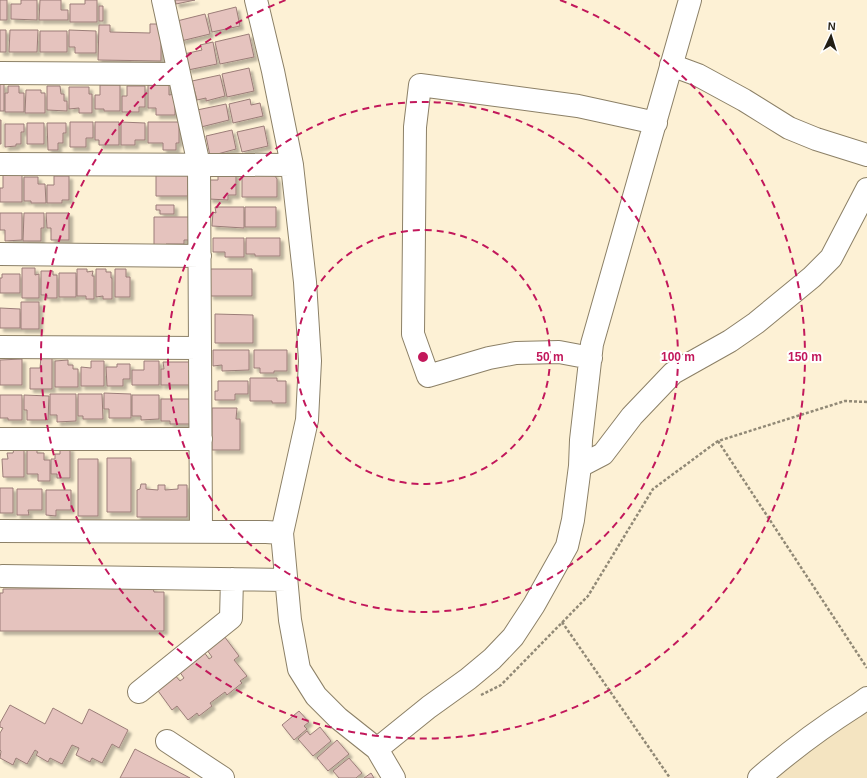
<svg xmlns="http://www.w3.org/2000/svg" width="867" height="778" viewBox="0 0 867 778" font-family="Arial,sans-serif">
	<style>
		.built { fill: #f4e4c1 }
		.building { fill: #e5c3be; stroke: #9b7d78; filter: url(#shadow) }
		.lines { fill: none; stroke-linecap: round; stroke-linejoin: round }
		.minor-casing { stroke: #8c8067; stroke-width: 24 }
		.path { stroke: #918976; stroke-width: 2.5; stroke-dasharray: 3 2; stroke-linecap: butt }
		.minor { stroke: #fff; stroke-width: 22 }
		.ring { fill: none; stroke: #c2185b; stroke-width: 2; stroke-dasharray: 7 5 }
		.centre { fill: #c2185b; stroke: #fff; stroke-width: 2 }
		.ring-label { font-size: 12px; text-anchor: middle; font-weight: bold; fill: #c2185b; stroke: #fff; stroke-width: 4; stroke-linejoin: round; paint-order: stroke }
	</style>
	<defs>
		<filter id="shadow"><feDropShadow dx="3.5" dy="3.5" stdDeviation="1" flood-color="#0004"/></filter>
	</defs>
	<rect width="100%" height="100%" fill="#fdf1d5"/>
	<path class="built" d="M867,707V778H769Z"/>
	<path class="building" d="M0,0H7V20H0Z
		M21,0H37V20L11,19V4H21Z
		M40,0H61V10H68V20H39Z
		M85,0H97V22H70V4H85Z
		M175,0H195L176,4Z
		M99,6H103V21H99Z
		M236,7L240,26L212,32L208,14Z
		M205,14L210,34L181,41L177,21Z
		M150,24H159L161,33V61L98,60L99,25H110V32L150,33Z
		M0,30H6V52H0Z
		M10,30H38L37,52H9Z
		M69,30L96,31V53H75V47H69Z
		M40,31H67V52H40Z
		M249,34L254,57L220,64L215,42Z
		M213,42L217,64L188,70L184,54L202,50L200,45Z
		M249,68L254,91L227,97L222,74Z
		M220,75L225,96L206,101V98L197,100L192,81Z
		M0,84H4V111H0Z
		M100,85H120V111H104V109H95V95H100Z
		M148,85H169V95L175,94V115H156V108H148Z
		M8,86H19V93H24V112H5V93H8Z
		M47,86H60L61,94H64V101H67V111L47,110Z
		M127,86H145V107H139V112H122V96H127Z
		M69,87H89V94H92V113H79V108L69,109Z
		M26,90H41V93H45V113H25Z
		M250,99L251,105L260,103L263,116L233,123L229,104Z
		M226,104L229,120L201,127L197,110Z
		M0,120H1V144H0Z
		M70,122H93V138H86V147H70Z
		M95,122H119V145H99V140H95Z
		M121,122L145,123V140H135V145H121Z
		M148,122H179V143H176V150H163V143H148Z
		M27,123H44V144H27Z
		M47,123H66V133H63V143H58V150H48Z
		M5,124H24V132H21V144H16V146L5,147Z
		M264,126L268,146L242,152L237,132Z
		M232,130L236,149L210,156L206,136Z
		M218,173H236V195H228V200L209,199V180H218Z
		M273,173L277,179V197H242V174Z
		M156,174L188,175V196H156Z
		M3,175H22V202H0V188H3Z
		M54,176H69V200H62V203H47V185H54Z
		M24,177H38V184H45L46,203H31V201H24Z
		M156,205H174V214H160V210H156Z
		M215,207H244V228L212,226L213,212L216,213Z
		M245,207H276V227H245Z
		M0,213H22V240L5,241V230H0Z
		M24,213H44V228H41V241H23Z
		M46,213H69V240H51V228H47Z
		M154,217H191V240H184V244H166V248H154Z
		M213,238H244V257H225V252H213Z
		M246,238H280V256H255V254H246Z
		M22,268H35V275L39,274V298H22Z
		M77,269H87V272L93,271L92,276H94V299H86V296H77Z
		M96,269H106V272H111V278H112V299H103V296L96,297Z
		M115,269H126V277H130V297H115Z
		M210,269H252V296H210Z
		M41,271H53V275H57V298H47V295H41Z
		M59,273H76V297H59Z
		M2,274H20V293H0V278H2Z
		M21,302H39V329H21Z
		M0,308L20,309V328H0Z
		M215,314L253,315V343H215Z
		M213,350H249V370L222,371V365L213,366Z
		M254,350H287V371H274V373H260V368H254Z
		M41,357H52V389H30V368H40Z
		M22,359V385H0V360Z
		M68,360V365H73V369H78V387H55V361Z
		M91,361H104V386H81V367L91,368Z
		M144,361H159V385H132V370H144Z
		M163,362H191V385H161V369H164Z
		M117,364H130V379H123V386H107L106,367H117Z
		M250,378H277V381H286V403H272V401H250Z
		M218,381H248V394H235V400H215V391H218Z
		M104,393L131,394V418H109V409H104Z
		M50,394H76V421L57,422V415H50Z
		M78,394H102L103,419H83V416H78Z
		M0,395H22V420H8V418H0Z
		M24,395L49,396L48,420H27V410H24Z
		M132,395H159V419L141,420V416H132Z
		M161,399H191V424H170V421H161Z
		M212,408H237L236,419H240V450H212Z
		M60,448H70V478H57V474H51V459H55V454H60Z
		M14,449H24V477H3L2,459H8L7,453H13Z
		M27,449H37V453H44V460H50V481H38V474H27Z
		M107,458H131V512H107Z
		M78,459H98V516H78Z
		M141,484H146V489L158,490V485H165V490L178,489V485H187V517H137V490L140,489Z
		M0,488H13V513H0Z
		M17,489H42V510H28L29,515H17Z
		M46,490H71V510H56V516L46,515Z
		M153,588L154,592H164V631H0V593H3V589Z
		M224,636L239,656L234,660L247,676L240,681L242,683L227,695L225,692L210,703L212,706L199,716L197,713L188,720L177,706L172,710L156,688L174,674L180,681L184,678L179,671L204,652L209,659L212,657L207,650Z
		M10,705L45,724L53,708L82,724L89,709L128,730L119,748L112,744L102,763L92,758L90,762L76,755L79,748L72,745L62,764L50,758L48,762L36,755L38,752L35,750L27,764L16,758L13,765L0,758L1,751L0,750V733L3,728L0,727V723Z
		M299,711L309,722L304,726L307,729L294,740L282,725Z
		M320,727L331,741L313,756L298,739L307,731L310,735Z
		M337,740L349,754L328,771L317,758Z
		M135,749L190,778H120Z
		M349,758L362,773L356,778H339L333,771Z
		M371,773L374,778H364Z"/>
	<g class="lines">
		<defs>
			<path id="minor" d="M163,0L199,165L201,532
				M256,0L273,71L292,165L305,282L310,361L307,420L282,533L290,620L299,669L316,696L338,718L377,749L394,778
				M671,65L698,75L744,100L789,128L816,139L867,155
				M0,73L179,74
				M0,164L292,165
				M0,254L200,256
				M0,347L200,348
				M591,358L559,352L516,353L489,358L428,376L413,334L415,127L420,85L578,106L656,123
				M0,439H201
				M580,466L603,454L632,416L673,373L730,341L756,323L812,277L831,258L867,189
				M0,531L266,532L282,533
				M2,576L286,580
				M139,692L231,618L232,579
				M167,741L223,778
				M377,749L429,707L468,679L492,659L513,637L534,605L567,546L573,520L580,466L581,440L592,344L690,0
				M759,778C789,752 821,728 854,707C859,704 863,701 867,698"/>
		</defs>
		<use href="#minor" class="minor-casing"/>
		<path class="path" d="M718,441L867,668
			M562,622L670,778
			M481,695L501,685L588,596L653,489L718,441L845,401L867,402"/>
		<use href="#minor" class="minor"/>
	</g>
	<g class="ring">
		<circle cx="423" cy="357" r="127"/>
		<circle cx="423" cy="357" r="255"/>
		<path d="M560 0A382 382 0 1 1 286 0"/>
	</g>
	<circle cx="423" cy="357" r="6" class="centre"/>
	<g class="ring-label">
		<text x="550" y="361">50 m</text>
		<text x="678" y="361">100 m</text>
		<text x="805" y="361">150 m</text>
	</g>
	<g transform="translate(831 36) rotate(4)" stroke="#ffffff" stroke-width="3" paint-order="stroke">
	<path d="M0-3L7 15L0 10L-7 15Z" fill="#221e14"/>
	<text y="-6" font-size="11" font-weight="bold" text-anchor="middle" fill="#221e14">N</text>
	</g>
</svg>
